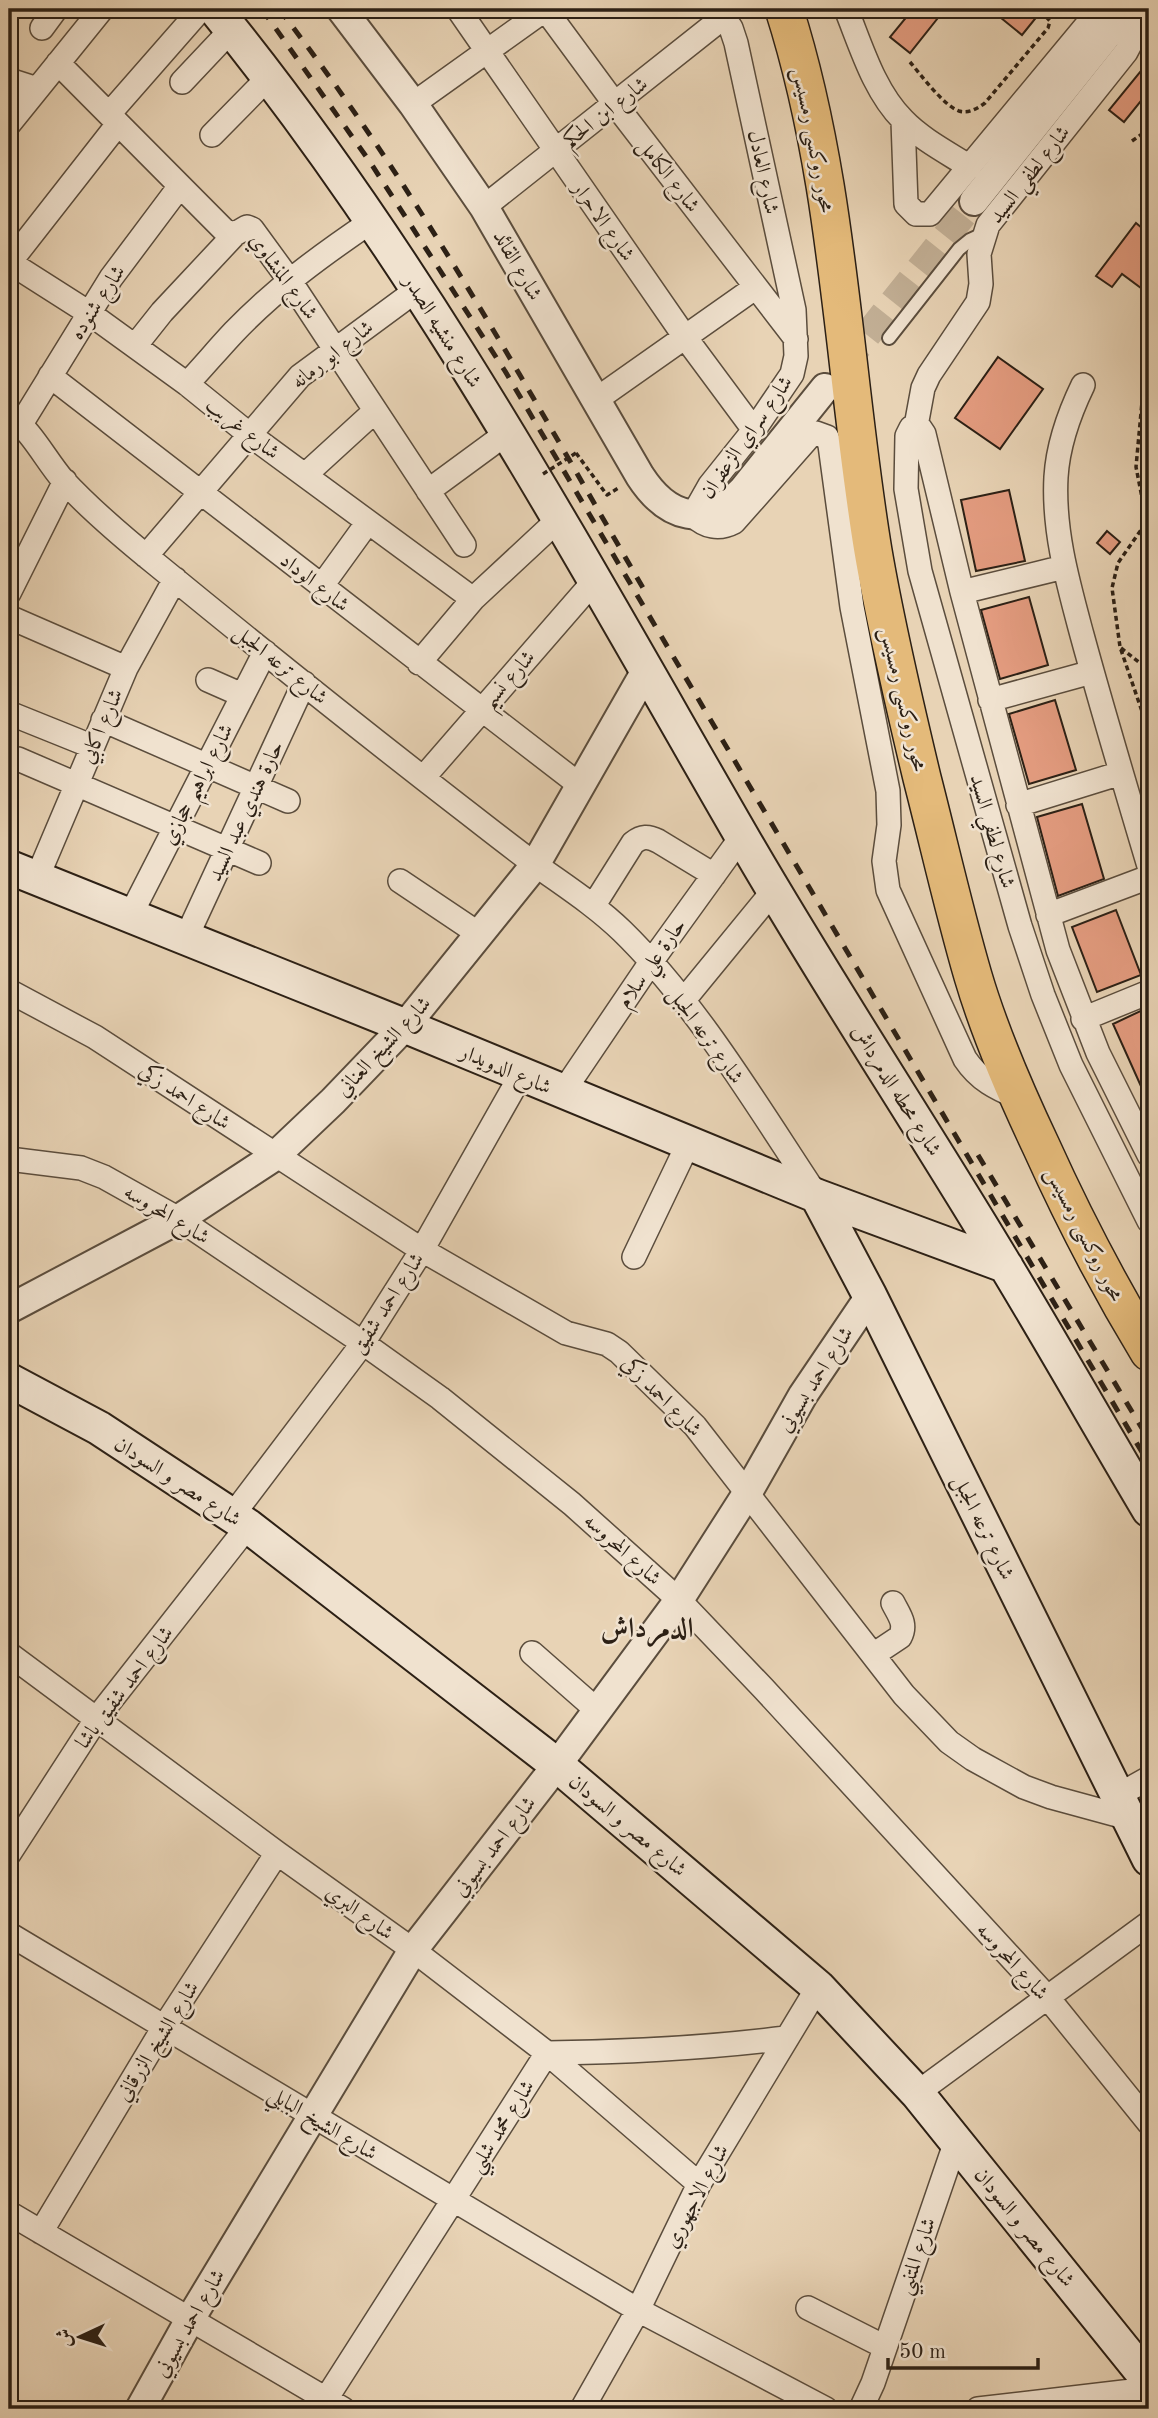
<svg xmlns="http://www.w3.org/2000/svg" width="1158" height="2418" viewBox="0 0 1158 2418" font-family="'Old Standard TT',Amiri,serif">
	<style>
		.building { fill: #e49c80; stroke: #2c2015; stroke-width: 2 }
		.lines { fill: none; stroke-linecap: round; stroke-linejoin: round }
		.tertiary-tunnel { stroke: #c2af95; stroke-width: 28; stroke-dasharray: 28 14; stroke-linecap: butt }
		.service-casing { stroke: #5b4d3d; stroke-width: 16 }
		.minor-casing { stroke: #5b4d3d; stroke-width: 26 }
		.tertiary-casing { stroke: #5b4d3d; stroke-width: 32 }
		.secondary-casing { stroke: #2c2015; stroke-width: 37 }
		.primary-casing { stroke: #2c2015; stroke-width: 40 }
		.path { stroke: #2c2015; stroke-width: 3.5; stroke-dasharray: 5 3.5; stroke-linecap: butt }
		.service { stroke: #f0e2cf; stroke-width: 12 }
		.minor { stroke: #f0e2cf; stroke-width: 23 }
		.tertiary { stroke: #f0e2cf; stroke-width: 28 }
		.secondary { stroke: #f0e2cf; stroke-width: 33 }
		.primary { stroke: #e4ba7a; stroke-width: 37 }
		.rail { stroke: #2c2015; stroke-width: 5; stroke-dasharray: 12 12; stroke-linecap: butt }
		.path-bridge { stroke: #2c2015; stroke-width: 3.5; stroke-dasharray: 5 3.5; stroke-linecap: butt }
		.labels { text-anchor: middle; stroke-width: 5; stroke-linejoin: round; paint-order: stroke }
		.street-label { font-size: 21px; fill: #2c2015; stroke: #f0e2cf }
		.district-label { font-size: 28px; font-weight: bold; fill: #2c2015; stroke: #f0e2cf }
	</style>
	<rect width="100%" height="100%" fill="#e8d3b5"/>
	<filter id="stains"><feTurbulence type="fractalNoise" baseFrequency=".00286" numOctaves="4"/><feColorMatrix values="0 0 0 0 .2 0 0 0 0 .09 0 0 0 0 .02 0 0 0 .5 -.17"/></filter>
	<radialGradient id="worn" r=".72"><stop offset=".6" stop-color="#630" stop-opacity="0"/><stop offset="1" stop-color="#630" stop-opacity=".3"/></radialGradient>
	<path class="building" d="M913,9H945L910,53L890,37Z
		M990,9H1043L1022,35Z
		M1149,61V91L1124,122L1109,110Z
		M1136,223L1149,234V294L1122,274L1112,287L1096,276Z
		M998,357L1043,389L1000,449L955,418Z
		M1009,490L1025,561L976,571L961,500Z
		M1107,531L1120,542L1110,554L1097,543Z
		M1029,597L1048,665L1000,679L981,610Z
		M1055,700L1076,770L1029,784L1009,714Z
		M1082,804L1104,879L1058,896L1037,817Z
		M1116,910L1141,975L1097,992L1072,927Z
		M1149,1007V1104L1113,1024Z"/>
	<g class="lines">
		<path class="tertiary-tunnel" d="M841,368L974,201"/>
		<defs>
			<path id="service" d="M889,338L959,249L970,240L983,234"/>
			<path id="minor" d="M458,9L685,337L754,430
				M545,9L615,104L796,339
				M718,9L731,28L736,43L794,310L796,356L792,374L754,430L710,485L693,515C705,527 719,530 734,522L809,437L816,433L827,437L830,445L852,607L888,791L889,825L884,861L888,890L965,1059C979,1080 996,1088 1019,1098
				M846,9C861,46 874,91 903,120C921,139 948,153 970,167
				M42,28L56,9
				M58,63L225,231L235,234L247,227L252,229L290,281L464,545
				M9,80L37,89
				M182,82L232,29
				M413,104L546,9
				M109,114L201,9
				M903,121L906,204L916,214H930L1100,9
				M9,124L102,9
				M212,135L270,76
				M484,207L725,16L723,9
				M9,262L89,313L187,384L250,435L473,599
				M10,262L118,124
				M135,346L162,312L235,234
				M50,376L581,786
				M187,384C203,367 218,349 234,332C275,289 323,254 372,221
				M1083,385C1069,414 1058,444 1056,477C1053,531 1068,583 1082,635C1103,712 1126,789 1149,866
				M597,399L756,287
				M9,415C32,431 45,459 63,480C90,509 125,539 156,564C256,646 357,727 459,806C485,826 510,846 536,865C565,886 595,905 622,931C697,1004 759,1109 817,1196
				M21,424L111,278L180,186
				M916,426L923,388L929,375L978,302L981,284L979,254L988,225L1126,52L1136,33L1141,9
				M305,475L375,411
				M428,491L507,433
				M146,556L300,376L418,289
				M321,587L368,522
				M962,592L1064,567
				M9,593L65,481
				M9,617L126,668
				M419,663L473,599L559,519
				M208,680L242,695
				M990,700L1092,672
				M9,713L91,746
				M103,720L288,801
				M18,759L259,863
				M423,778L595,580
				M1018,805L1121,773
				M37,878L126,668L175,579
				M400,881L479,934
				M594,905L633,843C642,836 648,836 658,841L714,875
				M1048,915L1149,877
				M130,916L265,652
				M186,938L304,683
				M9,991L95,1037L422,1250L566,1333L607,1344L619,1352L695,1426L904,1695L949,1742L973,1759L1024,1787L1051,1797L1128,1818
				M683,1001L774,890
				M1083,1019L1149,992
				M563,1092L651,962L742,836
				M1149,1155L1098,1053L1058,950L962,592L924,434L920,428H911L907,436L906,489L920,571L1020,926L1043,995L1071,1065L1149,1221
				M9,1159L81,1168L104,1177L179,1219L363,1343L440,1398L572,1504L679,1600L763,1688L1048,1998L1149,2123
				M634,1257L688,1144
				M232,1516L363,1343L422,1250L521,1075
				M532,1653L598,1711
				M9,1654L277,1853L413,1950L547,2053L699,2184
				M873,1655L900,1637C907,1624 899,1615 893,1603
				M1117,1796L1149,1778
				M9,1854L97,1718L248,1526
				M9,1934L638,2310L826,2409
				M917,2093L1149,1923
				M9,2213L343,2409
				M41,2232L164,2027L277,1853
				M808,2308L885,2347
				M326,2399L547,2053C627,2052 706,2048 786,2038
				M582,2409L638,2310L699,2184L818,1987
				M861,2409L873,2383L956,2141
				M978,2409L1149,2389"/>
			<path id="tertiary" d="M341,9L413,104L484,207L640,476C668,519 705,529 743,490L825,388
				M974,201L1128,9
				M9,1309L179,1219L275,1156L333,1101L405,1026L535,865L647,669
				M140,2409L189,2321L413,1950L557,1765L679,1600L748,1492L803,1395L870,1296"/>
			<path id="secondary" d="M215,9C421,262 577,551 740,833C824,979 918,1120 1005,1265C1054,1346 1101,1429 1149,1510
				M9,867L405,1026L817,1196L1006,1266
				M817,1196L870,1296L1149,1859
				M9,1380L99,1428L248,1526L557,1765L818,1987L917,2093L1149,2381"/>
			<path id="primary" d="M784,9C840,184 843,370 873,551C886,627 904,703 922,778C939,844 954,911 973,976C990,1034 1015,1091 1041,1146C1073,1217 1109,1286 1149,1352"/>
		</defs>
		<use href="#service" class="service-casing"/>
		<use href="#minor" class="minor-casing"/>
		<use href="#tertiary" class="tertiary-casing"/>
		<use href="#secondary" class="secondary-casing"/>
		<use href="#primary" class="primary-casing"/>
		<path class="path" d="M910,62C921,75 944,106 959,111C969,114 978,108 985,103L1048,28L1050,21L1039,9
			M1132,141L1149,129
			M1144,380L1136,467L1146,518L1143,527L1118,563L1112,588L1120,647L1149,732
			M576,453L607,495L620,487
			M1121,648L1149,670"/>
		<use href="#service" class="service"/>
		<use href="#minor" class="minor"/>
		<use href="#tertiary" class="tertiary"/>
		<use href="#secondary" class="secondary"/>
		<use href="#primary" class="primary"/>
		<path class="rail" d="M262,9L370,162L505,371L1149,1464
			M279,9C418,189 529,391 643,588
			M978,1155L1149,1440"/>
		<path class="path-bridge" d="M543,474L576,453"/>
	</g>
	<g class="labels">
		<g class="street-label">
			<text transform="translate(605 112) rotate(-38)" y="7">شارع ابن الحكم</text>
			<text transform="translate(814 140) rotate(79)" y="7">محور روكسى رمسيس</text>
			<text transform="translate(764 172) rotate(78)" y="7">شارع العادل</text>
			<text transform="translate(1029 174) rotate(-52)" y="7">شارع لطفي السيد</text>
			<text transform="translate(669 175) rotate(52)" y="7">شارع الكامل</text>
			<text transform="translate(604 221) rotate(55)" y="7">شارع الاحرار</text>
			<text transform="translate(518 265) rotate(60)" y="7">شارع القائد</text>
			<text transform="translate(284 276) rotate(54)" y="7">شارع المنشاوي</text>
			<text transform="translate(97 302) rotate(-57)" y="7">شارع شنوده</text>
			<text transform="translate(443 331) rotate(58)" y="7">شارع منشيه الصدر</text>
			<text transform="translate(332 354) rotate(-38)" y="7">شارع ابو رمانه</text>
			<text transform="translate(243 428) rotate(38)" y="7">شارع غريب</text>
			<text transform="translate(746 437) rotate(-55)" y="7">شارع سراي الزعفران</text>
			<text transform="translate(315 582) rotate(38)" y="7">شارع الوداد</text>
			<text transform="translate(281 664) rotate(39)" y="7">شارع ترعه الجبل</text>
			<text transform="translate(508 679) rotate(-49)" y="7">شارع نسيم</text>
			<text transform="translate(904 699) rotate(77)" y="7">محور روكسى رمسيس</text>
			<text transform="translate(101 726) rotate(-67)" y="7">شارع اكابي</text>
			<text transform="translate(197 784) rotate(-63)" y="7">شارع ابراهيم حجازي</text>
			<text transform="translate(245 811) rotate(-65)" y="7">حارة هندي عبد السيد</text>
			<text transform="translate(993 831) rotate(74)" y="7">شارع لطفي السيد</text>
			<text transform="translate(651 963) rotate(-55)" y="7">حارة علي سلام</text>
			<text transform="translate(706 1035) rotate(54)" y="7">شارع ترعه الجبل</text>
			<text transform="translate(383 1046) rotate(-47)" y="7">شارع الشيخ العناني</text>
			<text transform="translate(506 1069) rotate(23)" y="7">شارع الدويدار</text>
			<text transform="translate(897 1090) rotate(58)" y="7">شارع محطه الدمرداش</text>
			<text transform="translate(185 1096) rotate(33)" y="7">شارع احمد زكي</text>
			<text transform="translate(167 1214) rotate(31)" y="7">شارع المحروسه</text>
			<text transform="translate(1085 1234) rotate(63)" y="7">محور روكسى رمسيس</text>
			<text transform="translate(387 1303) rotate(-57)" y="7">شارع احمد شفيق</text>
			<text transform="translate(815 1379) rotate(-57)" y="7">شارع احمد بسيوني</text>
			<text transform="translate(662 1396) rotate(45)" y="7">شارع احمد زكي</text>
			<text transform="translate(178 1481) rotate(33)" y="7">شارع مصر و السودان</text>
			<text transform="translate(984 1527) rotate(64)" y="7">شارع ترعه الجبل</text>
			<text transform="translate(623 1549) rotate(42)" y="7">شارع المحروسه</text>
			<text transform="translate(124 1687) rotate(-53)" y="7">شارع احمد شفيق باشا</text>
			<text transform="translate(628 1825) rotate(40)" y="7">شارع مصر و السودان</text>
			<text transform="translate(494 1846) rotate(-52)" y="7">شارع احمد بسيوني</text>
			<text transform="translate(360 1912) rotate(36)" y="7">شارع البري</text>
			<text transform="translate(1013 1961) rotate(48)" y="7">شارع المحروسه</text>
			<text transform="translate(157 2041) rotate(-58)" y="7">شارع الشيخ الزرقاني</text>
			<text transform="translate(323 2123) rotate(31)" y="7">شارع الشيخ البابلي</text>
			<text transform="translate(501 2126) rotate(-58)" y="7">شارع محمد شلبي</text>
			<text transform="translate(696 2196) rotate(-62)" y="7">شارع الاجهوري</text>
			<text transform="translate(1025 2227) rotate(51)" y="7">شارع مصر و السودان</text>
			<text transform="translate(916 2256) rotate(-71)" y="7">شارع المتنبي</text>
			<text transform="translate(189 2323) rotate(-60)" y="7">شارع احمد بسيوني</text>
		</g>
		<g class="district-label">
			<text x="647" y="1637">الدمرداش</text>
		</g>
	</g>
	<rect width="1158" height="2418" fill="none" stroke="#e8d3b5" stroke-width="35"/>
	<rect x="10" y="10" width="1137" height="2397" fill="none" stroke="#2c2015" stroke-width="3.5"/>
	<rect x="18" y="18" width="1123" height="2383" fill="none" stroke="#2c2015" stroke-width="2"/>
	<g transform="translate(80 2337) rotate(266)" stroke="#f0e2cf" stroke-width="5" paint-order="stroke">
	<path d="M0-5L12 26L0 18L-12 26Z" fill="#2c2015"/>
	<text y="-10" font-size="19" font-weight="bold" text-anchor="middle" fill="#2c2015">ش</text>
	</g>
	<path d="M888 2358v10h150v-10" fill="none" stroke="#2c2015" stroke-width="3.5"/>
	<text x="899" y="2358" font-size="21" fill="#2c2015" stroke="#f0e2cf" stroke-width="5" paint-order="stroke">50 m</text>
	<rect width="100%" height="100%" filter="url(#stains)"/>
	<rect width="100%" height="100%" fill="url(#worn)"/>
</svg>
